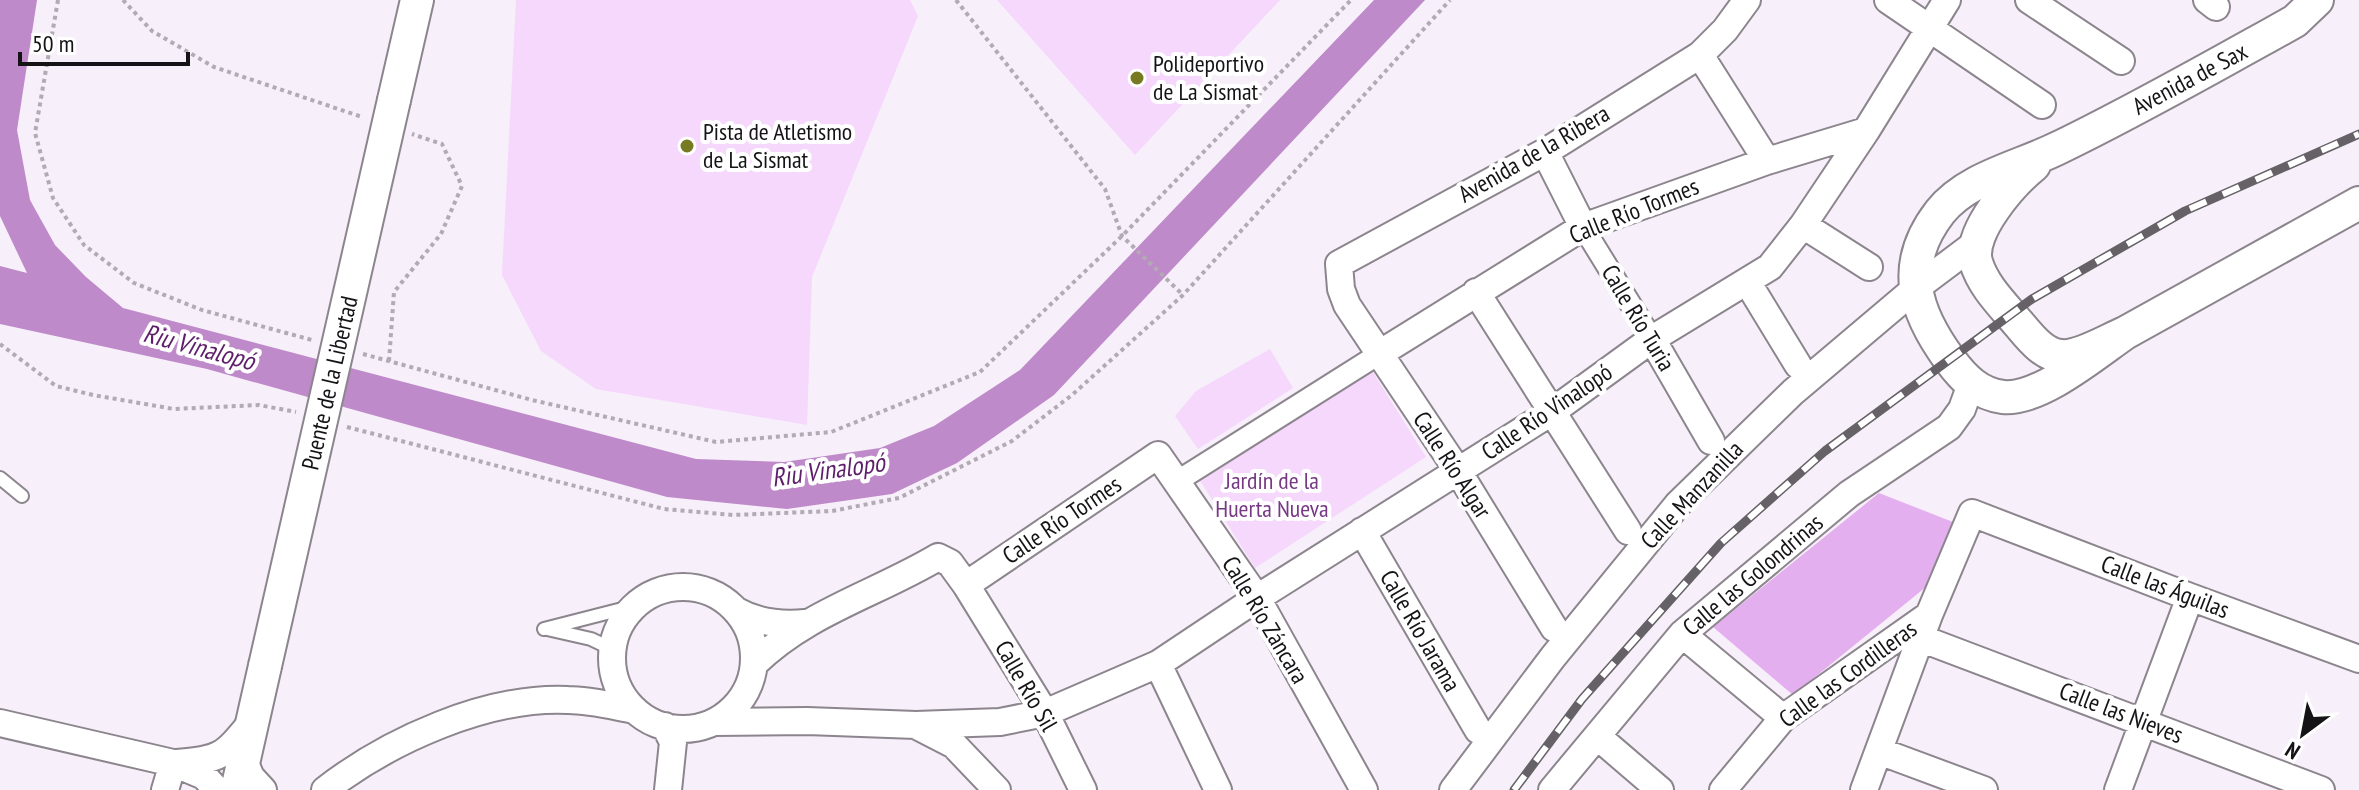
<svg xmlns="http://www.w3.org/2000/svg" width="2359" height="790" viewBox="0 0 2359 790" font-family="'PT Sans Narrow',sans-serif">
	<style>
		.green { fill: #f5d8fc }
		.water { fill: #be8ac9 }
		.building { fill: #e4afef }
		.lines { fill: none; stroke-linecap: round; stroke-linejoin: round }
		.service-casing { stroke: #8c858d; stroke-width: 16 }
		.pedestrian-casing { stroke: #8c858d; stroke-width: 24 }
		.minor-casing { stroke: #8c858d; stroke-width: 30 }
		.tertiary-casing { stroke: #8c858d; stroke-width: 36 }
		.path { stroke: #b2abb3; stroke-width: 4; stroke-dasharray: 4 4; stroke-linecap: butt }
		.service { stroke: #fff; stroke-width: 12 }
		.pedestrian { stroke: #fff; stroke-width: 20 }
		.minor { stroke: #fff; stroke-width: 26 }
		.tertiary { stroke: #fff; stroke-width: 32 }
		.rail-casing { stroke: #656166; stroke-width: 9 }
		.rail { stroke: #fff; stroke-width: 6; stroke-dasharray: 18; stroke-linecap: butt }
		.tertiary-bridge-casing { stroke: #8c858d; stroke-width: 36; stroke-linecap: butt }
		.tertiary-bridge { stroke: #fff; stroke-width: 32 }
		.poi-dot { fill: #787a22; stroke: #fff; stroke-width: 3 }
		.labels { text-anchor: middle; stroke-width: 8; stroke-linejoin: round; paint-order: stroke }
		.poi-label { font-size: 24px; fill: #151316; stroke: #fff; text-anchor: start }
		.street-label { font-size: 24px; fill: #151316; stroke: #fff }
		.park-label { font-size: 24px; fill: #773884; stroke: #fff }
		.water-label { font-size: 26px; font-style: italic; fill: #5d1f6a; stroke: #fff }
	</style>
	<rect width="100%" height="100%" fill="#f7eff9"/>
	<path class="green" d="M516,0H910L918,16L812,277L807,425L596,389L541,351L502,275Z
		M997,0H1280L1135,155Z
		M1270,349L1293,388L1198,449L1175,416L1196,391Z
		M1371,369L1426,457L1255,568L1199,479Z"/>
	<path class="water" d="M0,0H37L17,130L30,200L55,245L86,277L123,308L696,459L784,462L880,448L934,426L1020,370L1374,0H1425L1054,395L957,463L892,494L787,509L667,497L207,369L0,324V266L27,273L0,216Z"/>
	<path class="building" d="M1879,493L1958,524L1937,578L1793,695L1713,627Z"/>
	<g class="lines">
		<defs>
			<path id="service" d="M0,478L22,496
				M544,629L634,606
				M547,629L591,639L612,649"/>
			<path id="pedestrian" d="M1583,227L1652,339
				M1176,482L1379,354"/>
			<path id="minor" d="M1888,0L2042,105
				M2029,0L2121,61
				M2207,0L2216,7
				M1700,55L1767,161
				M1545,152L1583,227
				M1803,225L1869,267
				M1748,283L1798,365
				M1476,292L1628,531
				M1652,339L1711,441
				M1379,354L1583,227L1767,161L1866,131
				M1362,531L1478,730
				M966,585L1158,455L1257,598L1364,790
				M612 658a71 71 0 1 1 142 0a71 71 0 1 1-142 0Z
				M737,611C758,623 782,625 805,623
				M1929,615L1972,513L2190,597L2359,659
				M1554,628L1458,471L1347,305L1341,289L1339,264L1545,152L1700,55L1725,30L1747,0
				M1682,634L1783,718
				M1920,638L2321,790
				M754,664C807,612 876,594 938,557L950,563L966,585L1045,713L1083,790
				M1158,664L1218,790
				M714,722L807,721L916,725L1000,722L1045,713L1158,664L1257,598L1553,411L1652,339L1770,267L1803,225L1866,131L1947,0
				M0,723L173,763L204,776L217,790
				M665,726L673,742L668,790
				M919,727L954,745L997,790
				M1597,736L1660,790
				M1879,751L1984,790
				M244,761L251,777L263,790
				M177,763C221,759 223,757 251,723
				M165,790L173,763
				M325,790C388,741 487,696 568,700C590,700 613,706 635,710
				M1453,790L1553,657L1678,504L1793,392L1916,288L1976,243
				M1552,790L1682,634L1849,494L1949,427L1962,409L1971,384
				M1723,790L1783,718L1929,615L1864,790
				M2118,790L2190,597"/>
			<path id="tertiary" d="M394,100L417,0
				M2034,165C2012,183 1968,232 1976,262C1983,286 2003,305 2018,323C2029,336 2043,355 2061,356C2079,358 2108,340 2125,333L2359,203
				M2125,333C2096,353 2039,401 2003,397C1979,394 1964,379 1950,360C1914,311 1899,265 1940,212C1967,178 2019,167 2056,149C2129,114 2199,74 2270,35L2295,21L2317,0
				M237,790L265,666"/>
		</defs>
		<use href="#service" class="service-casing"/>
		<use href="#pedestrian" class="pedestrian-casing"/>
		<use href="#minor" class="minor-casing"/>
		<use href="#tertiary" class="tertiary-casing"/>
		<path class="path" d="M58,0L35,133L53,198L84,245L134,283L202,310L312,340
			M123,0L152,31L214,67L362,117
			M956,0L1105,189L1122,236L1183,295
			M0,344L56,386L93,395L174,409L259,405L296,412
			M363,354L532,400L716,442L831,432L980,372L1122,236L1351,0
			M389,361L394,292L441,234L462,186L442,144L412,134
			M347,427L664,509L733,515L832,511L899,498L1012,441L1072,395L1183,295L1450,0"/>
		<use href="#service" class="service"/>
		<use href="#pedestrian" class="pedestrian"/>
		<use href="#minor" class="minor"/>
		<use href="#tertiary" class="tertiary"/>
		<defs>
			<path id="rail" d="M1514,790L1582,699L1721,543L1825,451L2032,299L2185,211L2359,134"/>
		</defs>
		<use href="#rail" class="rail-casing"/>
		<use href="#rail" class="rail"/>
		<defs>
			<path id="tertiary-bridge" d="M265,666L394,100"/>
		</defs>
		<use href="#tertiary-bridge" class="tertiary-bridge-casing"/>
		<use href="#tertiary-bridge" class="tertiary-bridge"/>
	</g>
	<g class="poi-dot">
		<circle cx="1137" cy="78" r="8"/>
		<circle cx="687" cy="146" r="8"/>
	</g>
	<g class="labels">
		<g class="poi-label">
			<text x="1153" y="72">Polideportivo<tspan x="1153" dy="28">de La Sismat</tspan></text>
			<text x="703" y="140">Pista de Atletismo<tspan x="703" dy="28">de La Sismat</tspan></text>
		</g>
		<g class="street-label">
			<text transform="translate(2190 79) rotate(-28)" y="8">Avenida de Sax</text>
			<text transform="translate(1534 154) rotate(-30)" y="8">Avenida de la Ribera</text>
			<text transform="translate(1634 211) rotate(-22)" y="8">Calle Río Tormes</text>
			<text transform="translate(1638 318) rotate(59)" y="8">Calle Río Turia</text>
			<text transform="translate(330 383) rotate(-77)" y="8">Puente de la Libertad</text>
			<text transform="translate(1547 412) rotate(-34)" y="8">Calle Río Vinalopó</text>
			<text transform="translate(1452 465) rotate(57)" y="8">Calle Río Algar</text>
			<text transform="translate(1692 495) rotate(-47)" y="8">Calle Manzanilla</text>
			<text transform="translate(1062 520) rotate(-34)" y="8">Calle Río Tormes</text>
			<text transform="translate(1753 575) rotate(-40)" y="8">Calle las Golondrinas</text>
			<text transform="translate(2165 587) rotate(21)" y="8">Calle las Águilas</text>
			<text transform="translate(1265 620) rotate(59)" y="8">Calle Río Záncara</text>
			<text transform="translate(1420 631) rotate(60)" y="8">Calle Río Jarama</text>
			<text transform="translate(1848 674) rotate(-36)" y="8">Calle las Cordilleras</text>
			<text transform="translate(1026 686) rotate(60)" y="8">Calle Río Sil</text>
			<text transform="translate(2121 713) rotate(21)" y="8">Calle las Nieves</text>
		</g>
		<g class="park-label">
			<text x="1272" y="489">Jardín de la<tspan x="1272" dy="28">Huerta Nueva</tspan></text>
		</g>
		<g class="water-label">
			<text transform="translate(199 347) rotate(15)" y="9">Riu Vinalopó</text>
			<text transform="translate(828 470) rotate(-8)" y="9">Riu Vinalopó</text>
		</g>
	</g>
	<g transform="translate(2303 734) rotate(212)" stroke="#ffffff" stroke-width="6" paint-order="stroke">
	<path d="M0-6L14 30L0 20L-14 30Z" fill="#151316"/>
	<text y="-12" font-size="22" font-weight="bold" text-anchor="middle" fill="#151316">N</text>
	</g>
	<path d="M20 52v12h168v-12" fill="none" stroke="#151316" stroke-width="4"/>
	<text x="32" y="52" font-size="24" fill="#151316" stroke="#ffffff" stroke-width="6" paint-order="stroke">50 m</text>
</svg>
